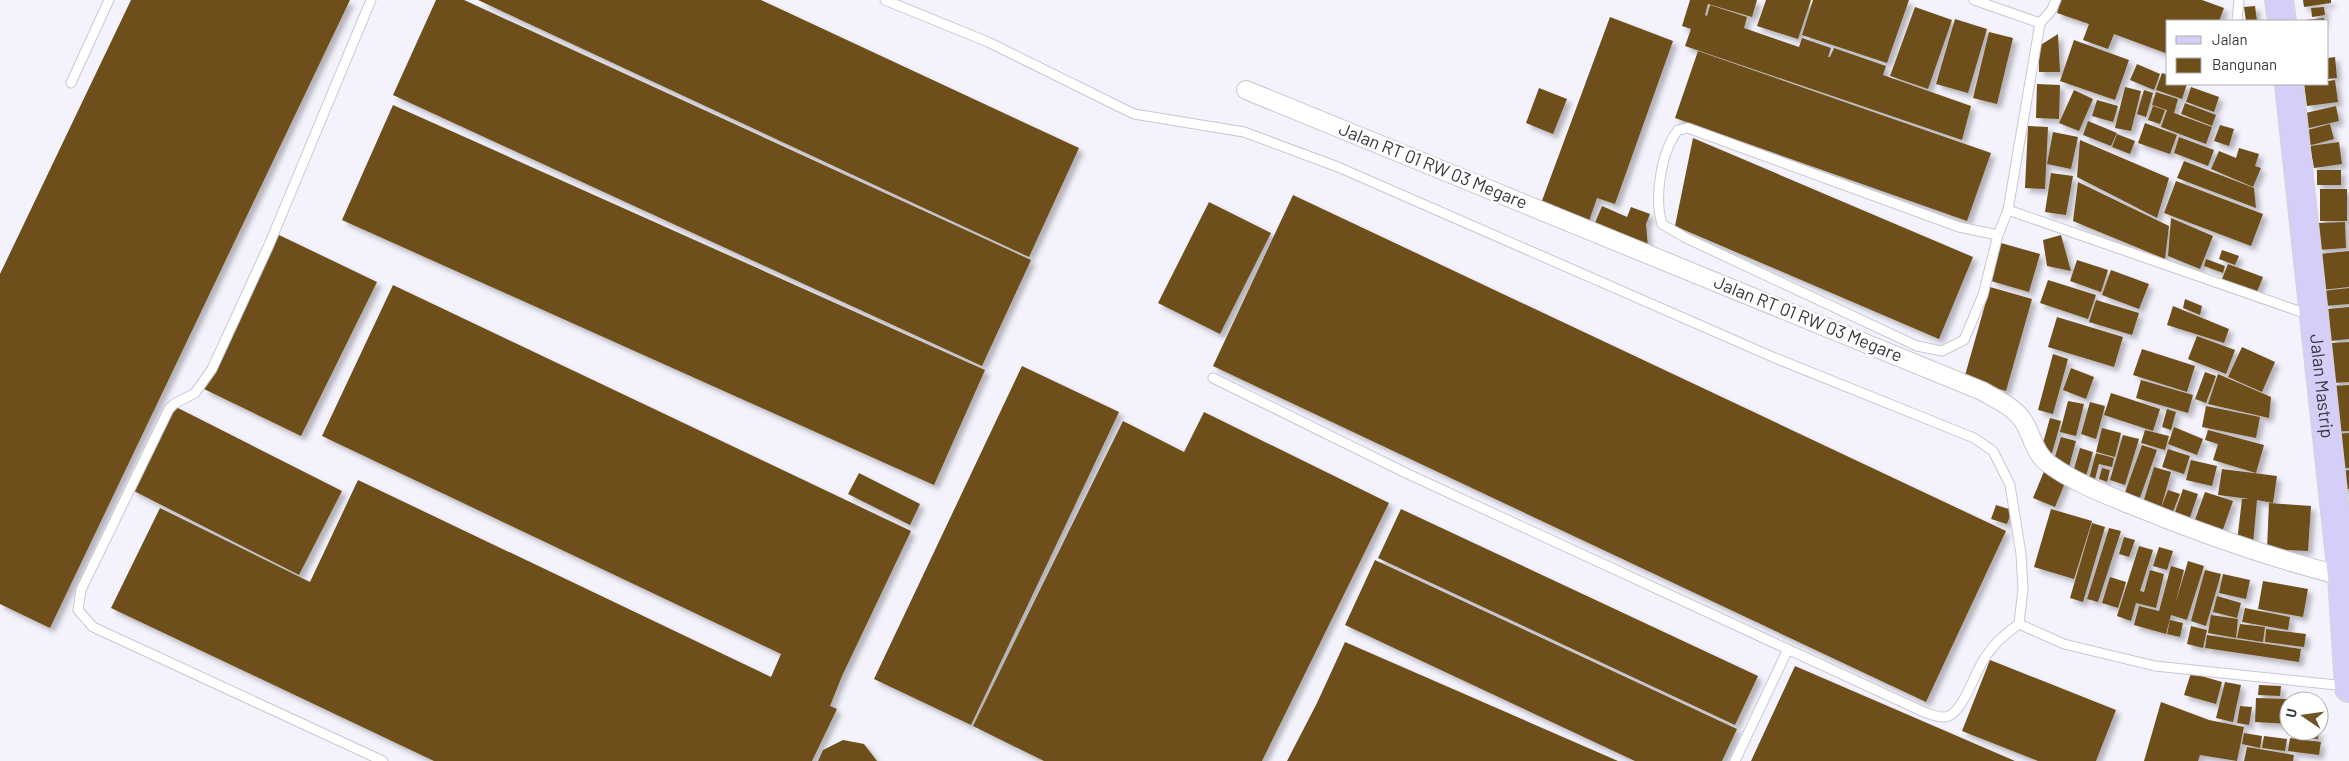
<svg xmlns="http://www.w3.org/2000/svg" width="2349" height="761" viewBox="0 0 2349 761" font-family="Barlow,sans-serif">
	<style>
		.building { fill: #6e4f1a; filter: url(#shadow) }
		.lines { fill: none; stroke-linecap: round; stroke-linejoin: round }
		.service-casing { stroke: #c8c7d3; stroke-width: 11 }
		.minor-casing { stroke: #c8c7d3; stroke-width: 20 }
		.primary-casing { stroke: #d3d3d4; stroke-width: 30 }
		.service { stroke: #fff; stroke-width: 9 }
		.minor { stroke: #fff; stroke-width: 18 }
		.primary { stroke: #d5cef8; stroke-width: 28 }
		.labels { text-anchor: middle; stroke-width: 5; stroke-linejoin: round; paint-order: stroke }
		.street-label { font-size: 18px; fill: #38373c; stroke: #fff }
	</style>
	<defs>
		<filter id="shadow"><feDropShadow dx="4.5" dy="4.5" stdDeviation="2.5" flood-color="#0004"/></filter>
	</defs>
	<rect width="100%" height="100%" fill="#f4f3fd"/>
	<path class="building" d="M131,0H350L50,628L0,604V274Z
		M436,0H464L1031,260L982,366L393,95Z
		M478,0H761L1079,148L1029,257Z
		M1690,0H1757L1752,17L1708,4L1705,15L1707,16L1710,5L1747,17L1744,28L1799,47L1802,38L1831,48L1828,57H1830L1834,48L1886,66L1883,75L1971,106L1962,140L1685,46L1691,29L1682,26Z
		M1766,0H1811L1798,39L1757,26Z
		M1813,0H1909L1887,63L1802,35Z
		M2061,0H2202L2224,8L2219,21H2168V54L2114,34L2108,49L2083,40L2089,24L2057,13Z
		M2303,0H2331V3L2304,7Z
		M2255,6L2257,21H2246L2244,7Z
		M1915,7L1952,20L1928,89L1890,76Z
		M2324,7L2325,15L2312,17L2311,8Z
		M1610,17L1673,41L1615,204L1597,198L1588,224L1540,206Z
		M2324,18L2325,21H2305V20Z
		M1955,19L1987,29L1968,93L1936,84Z
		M1989,32L2013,38L1997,104L1973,98Z
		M2058,34L2060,72H2039V46Z
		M2074,40L2129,60L2115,100L2060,81Z
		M1698,51L1991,153L1967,221L1675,118Z
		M2335,57L2337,78L2328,79V58Z
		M2137,64L2160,74L2154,90L2130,80Z
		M2162,73L2168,75V84H2187L2182,99L2156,90Z
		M2335,80L2338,102L2307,106L2304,84H2328V81Z
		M2037,84L2060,85L2059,119L2036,118Z
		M2125,87L2141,91L2131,131L2115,128Z
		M2191,87L2219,97L2214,112L2186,102Z
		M1539,88L1567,99L1553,134L1526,123Z
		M2074,90L2093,99L2079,131L2059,123Z
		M2144,90L2153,93L2146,117L2137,114Z
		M2156,92L2178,99L2174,113L2212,127L2206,144L2161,127L2167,110L2152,105Z
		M2097,100L2118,106L2113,122L2092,116Z
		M2185,103L2216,115L2212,126L2181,114Z
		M393,105L985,370L934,485L342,220Z
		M2153,106L2165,110L2160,124L2148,120Z
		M2336,106L2339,121L2305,129L2301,114Z
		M2088,121L2117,133L2111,146L2083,135Z
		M2145,123L2177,135L2170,154L2138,143Z
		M2330,124L2334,139L2308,146L2304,131Z
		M2220,125L2234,129L2229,146L2214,141Z
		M2028,126L2048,127L2045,189L2025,188Z
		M2053,132L2078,137L2071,169L2047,164Z
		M2117,134L2135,141L2130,154L2112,147Z
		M2179,137L2214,150L2208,166L2174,153Z
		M1693,138L1973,257L1939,339L1675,226Z
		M2080,140L2169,178L2157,218L2077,177Z
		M2339,142L2342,164L2314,168L2310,146Z
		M2239,148L2259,154L2255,166L2261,168L2253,187L2211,169L2219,151L2236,158Z
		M2184,161L2254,188L2256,208L2177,178Z
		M2317,170H2341V185H2317Z
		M2051,173L2073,176L2066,215L2045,212Z
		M2176,181L2263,214L2251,246L2164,213Z
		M2078,182L2169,226L2165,259L2073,221Z
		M2320,189H2347V221H2320Z
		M1293,195L2006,531L1926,702L1213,366Z
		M1209,202L1271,233L1220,334L1158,303Z
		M1602,206L1627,217L1631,207L1650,214L1646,224L1648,247L1594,225Z
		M2171,218L2213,236L2200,269L2168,256Z
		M2345,222L2346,248L2318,250L2317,223Z
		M279,235L377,282L301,436L204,389Z
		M2061,235L2071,271L2047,266L2043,240Z
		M2001,243L2040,254L2029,292L1991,281Z
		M2222,250L2239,256L2235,265L2219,259Z
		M2349,251V287L2322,290L2319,254Z
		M2206,259L2225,266L2223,273L2204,266Z
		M2077,260L2108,270L2101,292L2070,281Z
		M2228,264L2263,277L2257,292L2222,279Z
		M2111,270L2149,284L2139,309L2102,295Z
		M2048,280L2096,295L2088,319L2040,303Z
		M393,285L911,531L842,676L830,706L837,709L812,761H434L111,608L160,508L310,582L358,480L771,677L781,654L322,436Z
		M1990,287L2032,299L2006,391L1964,379Z
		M2349,288V304L2325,306L2323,291Z
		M2185,299L2202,306L2200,315L2183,308Z
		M2096,300L2139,313L2132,335L2089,322Z
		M2173,306L2229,329L2224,343L2167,325Z
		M2349,307V339L2331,341L2328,309Z
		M2057,317L2123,337L2114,367L2048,347Z
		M2197,336L2235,350L2226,374L2188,359Z
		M2349,342V382L2333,383L2331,343Z
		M2242,347L2275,362L2262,392L2228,377Z
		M2142,349L2195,366L2187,392L2133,375Z
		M2053,354L2068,359L2053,414L2038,410Z
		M1022,366L1119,412L971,725L874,679Z
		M2071,368L2094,377L2086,399L2063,390Z
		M2205,372L2216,376L2206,403L2195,399Z
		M2218,374L2271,397L2269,418L2208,404Z
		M2141,380L2193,395L2188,413L2136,398Z
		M2349,385V431L2331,432L2330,386Z
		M2111,393L2160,409L2153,431L2104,415Z
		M2068,401L2084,404L2076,436L2060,432Z
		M2090,402L2105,406L2096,439L2081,434Z
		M174,406L342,491L299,575L132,490Z
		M2206,406L2260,417L2256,438L2202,427Z
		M2167,409L2176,412L2171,430L2162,427Z
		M1204,412L1389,503L1262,761H1044L973,726L1123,421L1184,452Z
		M2050,418L2061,421L2052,453L2041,450Z
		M2174,427L2203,439L2197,455L2168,444Z
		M2102,428L2121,433L2115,457L2096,452Z
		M2145,430L2169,436L2165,450L2141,443Z
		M2208,430L2264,445L2256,473L2213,460L2218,444L2205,440Z
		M2349,433V468H2336L2335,434Z
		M2123,435L2139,439L2125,485L2110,480Z
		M2061,437L2076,441L2069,467L2053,463Z
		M2142,445L2157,450L2138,503L2123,498Z
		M2080,448L2093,452L2086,476L2073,472Z
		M2168,449L2190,456L2184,474L2162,467Z
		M2096,453L2114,458L2112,467L2099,464L2093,487L2087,486Z
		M2191,460L2217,466L2212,486L2186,480Z
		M2154,467L2171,472L2161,508L2168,490L2180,494L2170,519L2142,506Z
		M2102,468L2110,470L2107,482L2099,479Z
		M2045,469L2067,478L2055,507L2033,498Z
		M2222,469L2277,476L2273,503L2257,500L2253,544L2237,542L2242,499H2250L2218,495Z
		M2349,470V489L2338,491L2335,472Z
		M859,473L920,504L910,525L848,494Z
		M2183,489L2198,494L2187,526L2172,521Z
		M2205,492L2233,501L2220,538L2192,528Z
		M2269,503L2311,506L2308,551L2267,549Z
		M1996,505L2012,510L2007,524L1991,519Z
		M1401,509L1758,676L1735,725L1378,558Z
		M2051,509L2092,521L2074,579L2034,567Z
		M2092,523L2105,527L2083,602L2070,598Z
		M2109,528L2121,531L2098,602L2087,599Z
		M2124,537L2135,540L2129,557L2119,554Z
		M2139,546L2153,550L2140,591L2144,592L2150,570L2164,574L2156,608L2136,603L2131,621L2117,616Z
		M2159,547L2173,551L2167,570L2153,566Z
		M1375,560L1737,729L1722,761H1635L1345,625Z
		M2188,561L2204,566L2187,620L2171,615L2166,634L2134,625L2139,606L2159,611L2171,566L2184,570L2175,605Z
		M2205,570L2221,574L2206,626L2191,621Z
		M2223,574L2250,580L2246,599L2219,593Z
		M2110,577L2126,582L2118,608L2102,603Z
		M2263,581L2308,589L2303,617L2258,609Z
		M2217,596L2241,603L2237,618L2213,612Z
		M2245,608L2290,617L2288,630L2242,622Z
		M2211,615L2238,619L2236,638L2208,633Z
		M2170,620L2183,623L2180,637L2167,634Z
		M2240,624L2265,627L2263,642L2237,638Z
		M2191,626L2207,630L2203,648L2187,644Z
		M2266,629L2306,634L2304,647L2265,642Z
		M2207,635L2301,649L2299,662L2205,648Z
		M1345,642L1618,761H1287L1317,703Z
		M1990,660L2116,710L2096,761H2038L1962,731Z
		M1795,666L2015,761H1751Z
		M2191,673L2222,682L2216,704L2184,695Z
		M2225,682L2241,685L2233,722L2216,718Z
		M2259,685L2281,686L2280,696L2258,695Z
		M2256,698L2289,699V724L2255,722Z
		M2161,702L2209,720L2244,727L2237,761L2200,755L2198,761H2144Z
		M2240,706L2252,707L2249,725L2237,723Z
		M2307,731H2319L2318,739L2306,738Z
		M2244,733L2262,736L2260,748L2242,744Z
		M2264,736L2287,739L2285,751L2262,748Z
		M2290,738L2321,742L2319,755L2288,751Z
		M843,740L864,744L877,761H818L823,750Z
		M2247,747L2294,755L2293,761H2244Z"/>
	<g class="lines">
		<defs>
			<path id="service" d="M371,0L269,245L212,369L195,393L174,404L169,409L81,590L78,610L93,627L383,761
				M885,0L988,42L1134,114L1244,132L1338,167L1775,358L1974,438L1993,451L2010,485L2021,554L2023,588L2019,624
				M1974,0L2040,23L2008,210L1998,235L1959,227L1688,128L1678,130C1661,152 1654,197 1662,224L1686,238L1917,346L1942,351L1964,340L1983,295L1998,235
				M2237,21L2239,0
				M2040,23L2051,11L2056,0
				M71,83L109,0
				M2008,210L2310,315
				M1213,378L1408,474L1926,713C1932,715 1942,719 1949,716C1965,708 1975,671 1986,656C1995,642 2006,633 2019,624L2064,644L2155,666L2346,686
				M1735,761L1788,649"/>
			<path id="minor" d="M1246,90L1982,391C1996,399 2012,406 2022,419C2032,433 2034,454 2049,464C2075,483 2105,494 2134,506C2202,534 2271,558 2342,576"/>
			<g id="primary">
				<path d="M2279,0L2282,21"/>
				<path id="s1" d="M2289,84L2342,576L2349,688"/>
			</g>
		</defs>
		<use href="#service" class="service-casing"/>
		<use href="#minor" class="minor-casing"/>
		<use href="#primary" class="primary-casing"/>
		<use href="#service" class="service"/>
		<use href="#minor" class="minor"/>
		<use href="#primary" class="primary"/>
	</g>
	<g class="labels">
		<g class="street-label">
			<text transform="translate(1433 166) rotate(22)" y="6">Jalan RT 01 RW 03 Megare</text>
			<text transform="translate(1808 319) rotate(22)" y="6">Jalan RT 01 RW 03 Megare</text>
			<text dy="6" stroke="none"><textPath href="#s1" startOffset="304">Jalan Mastrip</textPath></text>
		</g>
	</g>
	<rect x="2166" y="20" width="162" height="65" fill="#ffffff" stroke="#afafb1"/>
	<rect x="2176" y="36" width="25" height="8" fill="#d5cef8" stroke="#afafb1"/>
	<text x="2212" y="45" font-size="15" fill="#38373c">Jalan</text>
	<rect x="2176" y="58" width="25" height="15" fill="#6e4f1a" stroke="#afafb1"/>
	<text x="2212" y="70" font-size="15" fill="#38373c">Bangunan</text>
	<g transform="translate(2304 716) rotate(283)"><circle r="24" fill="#ffffff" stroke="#afafb1"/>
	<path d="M0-4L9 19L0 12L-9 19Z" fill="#705427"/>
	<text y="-8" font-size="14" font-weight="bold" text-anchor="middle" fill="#38373c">U</text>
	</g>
</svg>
